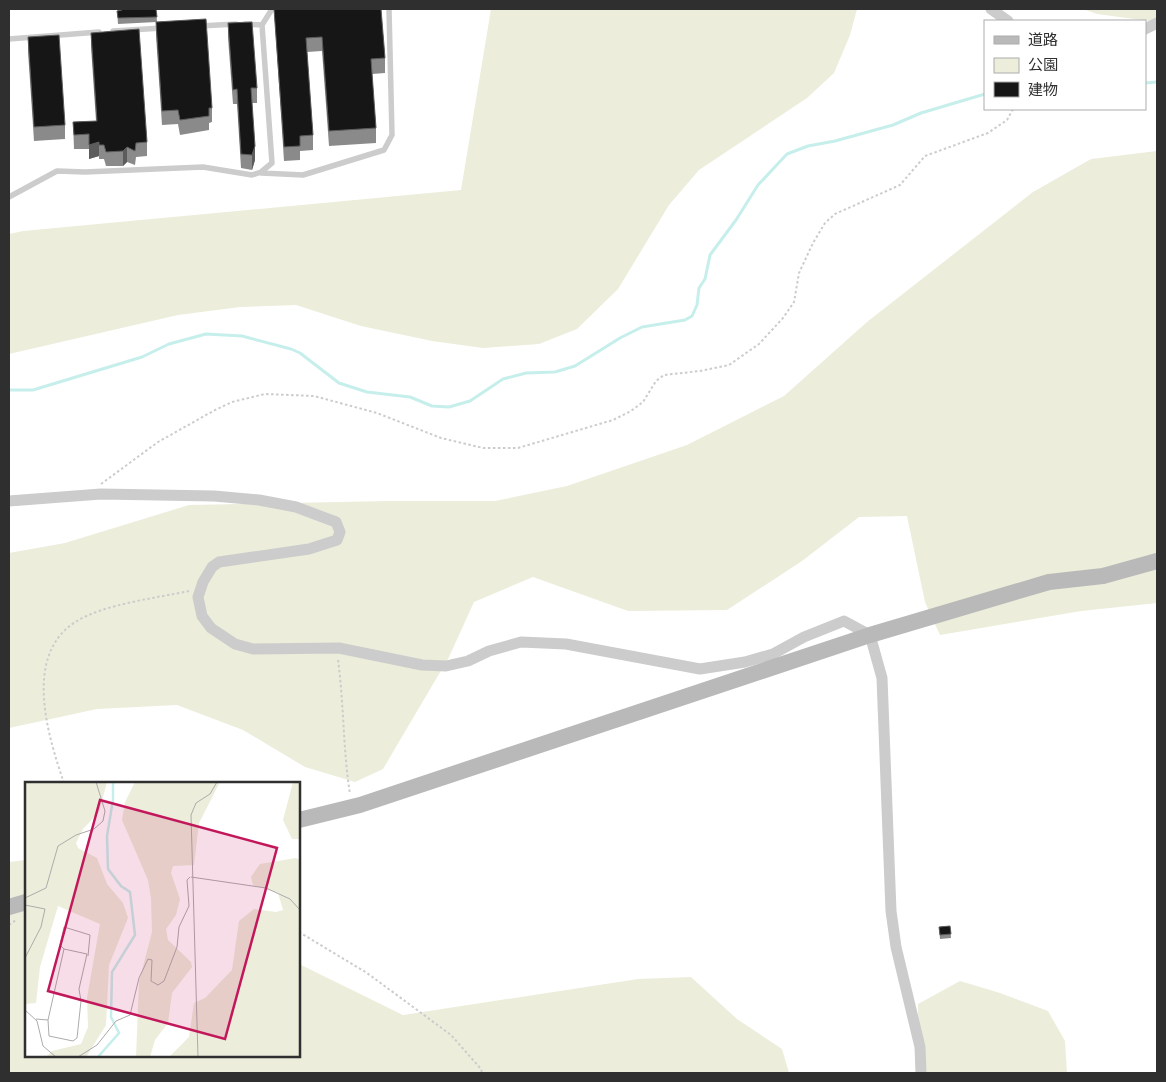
<svg xmlns="http://www.w3.org/2000/svg" width="1166" height="1082" viewBox="0 0 1166 1082" font-family="'Work Sans','Noto Sans JP',sans-serif">
	<style>
		.green { fill: #ededdb }
		.lines { fill: none; stroke-linecap: round; stroke-linejoin: round }
		.stream { stroke: #c6efec; stroke-width: 3 }
		.path { stroke: #ccc; stroke-width: 2; stroke-dasharray: 2.5 2.5; stroke-linecap: butt }
		.lane { stroke: #ccc; stroke-width: 5.5 }
		.street { stroke: #ccc; stroke-width: 11 }
		.secondary { stroke: #b9b9b9; stroke-width: 16 }
		.wall { fill: #8a8a8a }
		.shaded-wall { fill: #5c5c5c }
		.building { fill: #161616; stroke: #5c5c5c }
		.inset-river { fill: none; stroke: #c6efec; stroke-width: 2.5 }
		.inset-road { fill: none; stroke: #acacac; stroke-width: 1 }
		.view { fill: #c2185b; fill-opacity: 0.15; stroke: #c2185b; stroke-width: 2.5 }
		.inset-edge { fill: none; stroke: #2f2f2f; stroke-width: 2.5 }
	</style>
	<rect width="100%" height="100%" fill="#fff"/>
	<path class="green" d="M491,9H857L850,35L834,73L807,98L699,170L669,205L618,289L577,329L539,344L483,348L432,341L361,326L296,305L240,307L178,315L9,354V234L23,231L461,190Z
		M1083,9H1157V22L1097,14Z
		M1157,151V603L1081,611L940,635L925,602L907,516L859,517L802,561L727,610L628,611L533,577L474,602L449,657L383,769L355,782L305,767L243,730L177,705L97,709L9,728V553L65,543L189,505L389,501H495L567,486L687,445L784,396L867,322L1033,192L1091,159Z
		M26,860V1056H299V964L403,1015L638,979L691,977L737,1019L782,1049L789,1073H9V862Z
		M960,981L1000,993L1048,1011L1065,1041L1067,1073H919L918,1004Z"/>
	<g class="lines">
		<path class="stream" d="M1145,83L1157,82
			M9,390H33L142,357L169,344L206,334L242,336L291,349L300,353L339,383L367,392L410,397L432,406L449,407L470,401L503,379L526,373L555,372L575,366L620,338L642,327L685,320L692,316L697,305L699,288L705,279L710,255L736,220L758,185L787,154L808,146L835,141L893,125L921,113L985,94"/>
		<path class="path" d="M101,484L158,442L215,410L232,402L265,394L314,396L377,413L441,438L483,448H518L613,420L631,411L643,402L656,381L664,375L700,371L729,365L759,344L783,318L794,302L799,273L813,243L825,223L835,214L900,185L925,156L988,133L1007,120L1013,109
			M338,660C344,705 343,750 350,794
			M64,783C48,736 22,654 77,621C105,604 156,598 189,591
			M9,925L16,920
			M299,932L367,973L451,1035L481,1069L482,1073"/>
		<path class="lane" d="M262,25L272,9
			M200,26L236,24
			M113,31L163,28
			M9,39L99,32
			M261,173L303,175L384,150L392,135L389,9
			M9,197L57,171L85,172L203,167L252,175L261,172L272,163L262,25L245,24"/>
		<path class="street" d="M991,9L1008,21
			M1145,29L1157,23
			M9,501L101,494L214,496L259,500L296,507L336,522L340,532L337,540L309,549L219,562L212,567L203,582L198,597L202,616L211,628L235,644L253,649L339,648L422,665L446,666L468,661L489,651L521,642L566,644L700,669L745,662L773,654L804,637L844,621L870,635L882,678L891,911L896,947L920,1047L921,1073"/>
		<path class="secondary" d="M299,820L360,805L870,635L1049,582L1103,576L1157,561
			M9,907L26,902"/>
	</g>
	<path class="wall" d="M120,9H156L157,22L212,108V122L209,123V130L180,135L178,124L162,125L156,36V22L118,24L117,11L121,10Z
		M274,9H381L385,58V73L372,74L376,128V143L329,146L322,51L307,52L313,135V150L300,151V160L284,161Z
		M228,23L257,88V103H252L255,160L252,170L241,168L237,104H233L228,38Z
		M91,33L147,142V156L136,157L135,165L127,162L123,166H106L104,159H99V156L89,159V149H74L73,122L96,121L91,47Z
		M28,37L65,125V139L34,141L28,52Z
		M950,926L951,938L940,939L939,927Z"/>
	<path class="shaded-wall" d="M99,142V156L89,159V145Z
		M255,146V160L252,170V155Z
		M127,147V162L123,166V151Z"/>
	<path class="building" d="M121,9H156L157,17L118,18L117,11L122,10Z
		M274,9H381L385,58L371,59L376,128L329,131L322,37L306,38L313,135L300,136V146L284,147Z
		M206,19L212,108H209V116L180,120L178,110L162,111L156,22Z
		M252,22L257,88H251L255,146L252,155L241,154L237,89L233,90L228,23Z
		M139,29L147,142L136,143L135,151L127,147L123,151L106,152L104,145H99V142L89,145V134L74,135L73,122L97,121L91,33Z
		M59,35L65,125L34,127L28,37Z
		M950,926L951,934L940,935L939,927Z"/>
	<g transform="translate(25 782)">
		<rect width="275" height="275" fill="#fff"/>
		<path d="M0,0H82L74,30L58,47L51,61L53,66L72,76L82,102L98,121L103,136L84,183L81,243L61,275H21L27,269L56,262L63,245L62,216L75,142L33,124L15,185L11,221L0,222ZM110,0H195L174,41L169,83L148,84L146,91L155,117L151,133L141,147L143,158L166,180L167,185L147,211L143,241L130,258L125,275H111L114,200L127,150L126,116L123,98L97,38L100,20ZM268,0H275V57H267L258,38ZM271,76L275,78V275H144L164,255L169,221L180,216L207,188L214,139L229,127L251,130L258,128L253,111L228,103L226,95L230,89L235,82Z" fill="#ededdb"/>
		<path class="inset-river" d="M73,275L94,251L86,235L87,190L110,153L105,110L96,104L83,87L82,54L88,18V0"/>
		<path class="inset-road" d="M166,95L241,106L265,117L275,128M0,116L21,106L33,64L51,53L69,47L78,39L80,29L71,0M0,123L20,127L16,145L0,176M39,167L35,163L39,145L65,153L63,174M0,228L12,239L18,264L31,275M11,237L23,238L24,254L48,259L52,256L56,219L54,207L62,172L39,167L23,238M53,275L72,263L91,239L105,233L114,196L123,177L127,178L126,199L133,203L139,199L152,165L154,145L164,124L162,98L165,95M173,275L166,33L171,21L185,12L192,0"/>
		<path class="view" d="M75,18L252,66L200,257L23,209Z"/>
		<rect width="275" height="275" class="inset-edge"/>
	</g>
	<rect width="1166" height="1082" fill="none" stroke="#2f2f2f" stroke-width="20"/>
	<rect x="984" y="20" width="162" height="90" fill="#ffffff" stroke="#acacac"/>
	<rect x="994" y="36" width="25" height="8" fill="#b9b9b9" stroke="#acacac"/>
	<text x="1028" y="45" font-size="15" fill="#2f2f2f">道路</text>
	<rect x="994" y="58" width="25" height="15" fill="#ededdb" stroke="#acacac"/>
	<text x="1028" y="70" font-size="15" fill="#2f2f2f">公園</text>
	<rect x="994" y="82" width="25" height="15" fill="#161616" stroke="#acacac"/>
	<text x="1028" y="95" font-size="15" fill="#2f2f2f">建物</text>
</svg>
